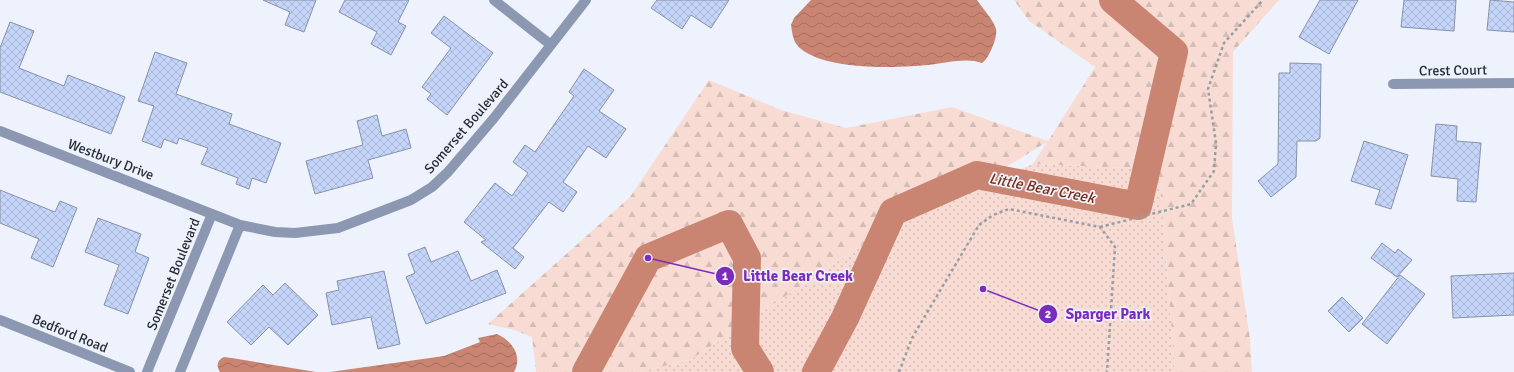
<svg xmlns="http://www.w3.org/2000/svg" width="1514" height="372" viewBox="0 0 1514 372" font-family="Signika,sans-serif">
	<style>
		.grass { fill: url(#grass-dots) }
		.forest { fill: url(#forest-firs) }
		.water { fill: url(#water-waves) }
		.lines { fill: none; stroke-linecap: round; stroke-linejoin: round }
		.river { stroke: #c98572; stroke-width: 28 }
		.building { fill: url(#building-cross-hatch); stroke: #8791a8 }
		.path { stroke: #999da6; stroke-width: 2.5; stroke-dasharray: 3 3; stroke-linecap: butt }
		.minor { stroke: #8c97b1; stroke-width: 10 }
		.tertiary { stroke: #8c97b1; stroke-width: 10 }
		.labels { text-anchor: middle; stroke-width: 3.5; stroke-linejoin: round; paint-order: stroke }
		.street-label { font-size: 14px; fill: #282c35; stroke: #eef2fc }
		.water-label { font-size: 15px; font-style: italic; fill: #7b2911; stroke: #eef2fc }
		.leader { fill: none; stroke: #7b2cbf; stroke-width: 1.5 }
		.callout-dot { fill: #7b2cbf; stroke: #eef2fc; stroke-width: 1.5 }
		.mark-label { font-size: 12px; text-anchor: middle; font-weight: bold; fill: #fff }
		.callout-label { font-size: 15px; text-anchor: middle; font-weight: bold; fill: #7b2cbf; stroke: #eef2fc; stroke-width: 3.5; stroke-linejoin: round; paint-order: stroke }
	</style>
	<defs>
		<pattern id="grass-dots" width="8" height="8" patternUnits="userSpaceOnUse"><rect width="8" height="8" fill="#f8dcd4"/><path d="M2 2h.1M6 6h.1" fill="none" stroke="#d5bdb7" stroke-width="1.8" stroke-linecap="round"/></pattern>
		<pattern id="forest-firs" width="22" height="20" patternUnits="userSpaceOnUse"><rect width="22" height="20" fill="#f8dcd4"/><path d="M5 1l3.5 6h-7zM16 11l3.5 6h-7z" fill="#d5bdb7"/></pattern>
		<pattern id="water-waves" width="16" height="10" patternUnits="userSpaceOnUse"><rect width="16" height="10" fill="#c98572"/><path d="M0 5q4-4 8 0t8 0" fill="none" stroke="#a36d5e"/></pattern>
		<pattern id="building-cross-hatch" width="8" height="8" patternUnits="userSpaceOnUse"><rect width="8" height="8" fill="#c5d5fa"/><path d="M0 0l8 8M0 8l8-8" fill="none" stroke="#a9b7d7"/></pattern>
	</defs>
	<rect width="100%" height="100%" fill="#eef2fc"/>
	<path class="grass" d="M1033,164L1159,169L1175,372H639L690,360L902,218Z"/>
	<path class="forest" d="M1014,0H1279L1233,52L1232,218L1250,339L1252,372H1175L1159,169L1033,164L1047,142L962,194L902,218L690,360L639,372H536L532,337L514,330L488,324L630,197L709,80L781,110L846,128L952,107L1048,141L1095,67L1029,21Z"/>
	<path class="water" d="M811,0H977C983,9 993,19 996,29C998,36 989,59 982,63C967,57 945,63 928,65C897,68 819,71 797,45C793,40 792,32 791,25L794,18Z
		M497,334C512,341 523,356 514,372H330L444,356L480,342L478,338Z
		M224,357L232,358L316,372H220C216,366 217,360 224,357Z"/>
	<g class="lines">
		<path class="river" d="M586,372L648,258L729,224L747,258L745,348L760,372
			M816,372L845,318L893,212L977,175L1138,206L1174,52L1113,0"/>
	</g>
	<path class="building" d="M263,0H316L304,32L285,25L290,12Z
		M345,0H409L398,22L406,26L391,55L371,44L377,32L339,12Z
		M657,0H729L711,28L691,15L682,29L651,8Z
		M1320,0H1358L1329,54L1299,37Z
		M1404,0H1456L1454,31L1401,27Z
		M1490,0L1514,2V32L1487,30Z
		M444,16L493,53L447,115L427,99L431,94L422,87L451,48L431,33Z
		M10,22L34,31L19,68L64,86L68,75L125,97L111,134L0,92V48Z
		M155,52L187,63L176,94L232,114L229,124L281,143L266,183L252,178L249,189L236,184L238,178L201,164L208,148L179,138L177,144L164,139L161,148L142,141L154,106L138,101Z
		M1290,63L1321,64L1320,138L1316,141H1297L1296,177L1271,197L1258,181L1278,164L1279,73H1290Z
		M584,69L614,90L599,111L626,129L606,158L588,146L563,182L577,192L563,212L549,202L513,248L524,257L515,269L481,242L486,240L464,222L495,183L512,196L528,173L513,162L525,145L535,152L574,96L569,92Z
		M377,115L382,136L406,129L411,148L368,160L373,178L315,194L306,161L363,145L357,121Z
		M1436,124L1457,126L1456,141L1481,143L1476,202L1457,201L1458,179L1431,176Z
		M1364,141L1408,155L1391,209L1375,204L1380,190L1351,181Z
		M0,190L55,212L60,201L77,208L53,267L31,258L39,239L0,223Z
		M98,218L141,234L135,252L149,258L128,314L104,305L119,265L85,252Z
		M1382,243L1395,253L1398,249L1412,260L1397,277L1371,258Z
		M425,247L431,262L458,251L471,281L497,270L506,293L426,324L406,277L415,273L408,254Z
		M384,271L400,344L378,349L371,317L332,325L326,293L339,290L337,281Z
		M1514,273V315L1453,318L1451,276Z
		M1400,275L1425,294L1387,344L1362,324Z
		M285,283L318,315L288,345L269,327L251,345L227,322L263,285L273,295Z
		M1342,297L1363,318L1349,332L1328,311Z"/>
	<g class="lines">
		<path class="path" d="M1100,227L1191,204L1214,171L1216,143L1208,89L1224,43L1263,0
			M899,372L912,338L979,225L993,215L1009,209L1100,227L1115,247L1107,372"/>
		<path class="minor" d="M494,0L551,45
			M1393,84L1514,83
			M0,131L240,225L275,232L295,233L338,228L411,200L432,187L448,172L494,118L586,0
			M147,372L212,214
			M180,372L240,225"/>
		<path class="tertiary" d="M0,320L130,372"/>
	</g>
	<g class="labels">
		<g class="street-label">
			<text transform="translate(1453 70) rotate(-1)" y="5">Crest Court</text>
			<text transform="translate(466 126) rotate(-49)" y="5">Somerset Boulevard</text>
			<text transform="translate(111 159) rotate(21)" y="5">Westbury Drive</text>
			<text transform="translate(173 274) rotate(-68)" y="5">Somerset Boulevard</text>
			<text transform="translate(70 333) rotate(22)" y="5">Bedford Road</text>
		</g>
		<g class="water-label">
			<text transform="translate(1042 188) rotate(11)" y="5">Little Bear Creek</text>
		</g>
	</g>
	<path class="leader" d="M648 258L725 276M983 289L1048 314"/>
	<g class="callout-dot">
		<circle cx="648" cy="258" r="4"/>
		<circle cx="983" cy="289" r="4"/>
		<circle cx="725" cy="276" r="10"/>
		<circle cx="1048" cy="314" r="10"/>
	</g>
	<g class="mark-label">
		<text x="725" y="280">1</text>
		<text x="1048" y="318">2</text>
	</g>
	<g class="callout-label">
		<text x="798" y="281">Little Bear Creek</text>
		<text x="1108" y="319">Sparger Park</text>
	</g>
</svg>
